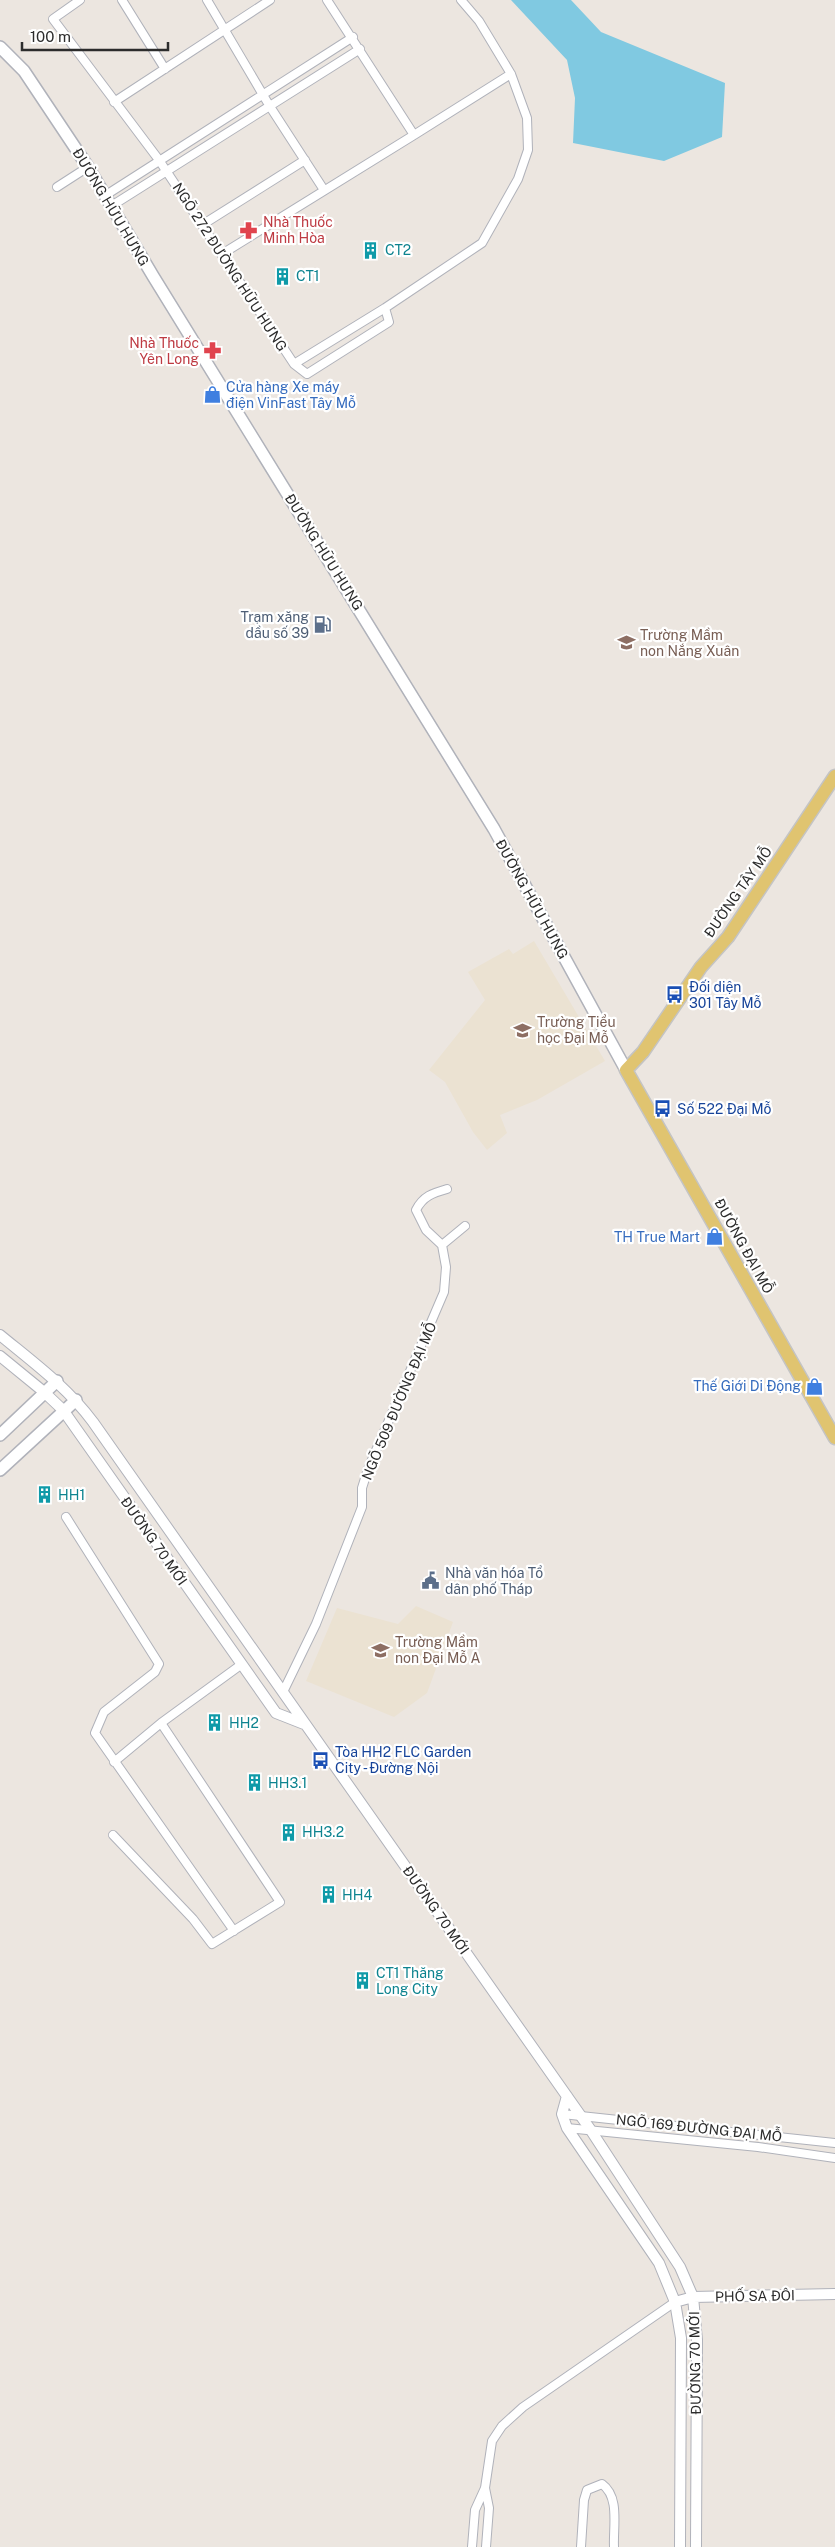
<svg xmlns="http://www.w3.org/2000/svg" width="835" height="2547" viewBox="0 0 835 2547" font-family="'Public Sans',sans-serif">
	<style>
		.education { fill: #ebe2d2 }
		.water { fill: #80c9e1 }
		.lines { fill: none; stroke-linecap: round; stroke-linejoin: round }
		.minor-casing { stroke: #b0b2ba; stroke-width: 10 }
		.tertiary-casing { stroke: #b0b2ba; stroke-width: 12 }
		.secondary-casing { stroke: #b0b2ba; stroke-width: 14 }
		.primary-casing { stroke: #c4c4c4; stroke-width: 15 }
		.minor { stroke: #fff; stroke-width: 8 }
		.tertiary { stroke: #fff; stroke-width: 10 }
		.secondary { stroke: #fff; stroke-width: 11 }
		.primary { stroke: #e0c470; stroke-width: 12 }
		.labels { text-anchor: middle; stroke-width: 4.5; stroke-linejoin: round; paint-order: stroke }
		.street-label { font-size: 14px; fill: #2c2c2c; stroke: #fff }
		.health-label { font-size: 14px; fill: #be3a42; stroke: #fff; text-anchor: start }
		.culture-label { font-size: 14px; fill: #0d838f; stroke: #fff; text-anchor: start }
		.shop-label { font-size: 14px; fill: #366cbe; stroke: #fff; text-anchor: end }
		.service-label { font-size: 14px; fill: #4e5e75; stroke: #fff; text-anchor: end }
		.education-label { font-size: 14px; fill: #785e54; stroke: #fff; text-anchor: start }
		.transit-label { font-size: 14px; fill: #164399; stroke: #fff; text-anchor: start }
	</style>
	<rect width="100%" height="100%" fill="#ece6e0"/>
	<path class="education" d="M534,941L605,1061L537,1100L500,1115L507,1133L487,1150L473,1132L445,1082L429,1070L485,1000L468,972L509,949L513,954Z
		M416,1606L453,1622L427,1693L394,1717L306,1681L337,1608L398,1624Z"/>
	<path class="water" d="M511,0H571L601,32L725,83L722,137L664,161L573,143L575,98L567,60Z"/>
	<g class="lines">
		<defs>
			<path id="minor" d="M80,0L53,19L159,160L294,364L307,374L389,322L385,308
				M122,0L165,69
				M207,0L269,105L324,190
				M327,0L414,135L511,74
				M114,102L270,0
				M57,187L88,167
				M106,195L353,37
				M113,205L360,49
				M202,225L305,160
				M222,254L414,135
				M294,364L385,308L482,243L518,179L528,150L527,118L511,74L479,21L461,0
				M442,1245L426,1230L416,1210C423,1196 433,1193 447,1189
				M66,1517L159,1664L155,1672L104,1712L95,1733L234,1931
				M283,1692L316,1624L362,1507V1488L368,1469L444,1292L446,1267L442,1245L465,1226
				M161,1723L242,1664
				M113,1835L193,1919L212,1944L280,1902L161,1723L114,1762
				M562,2114L835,2143
				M567,2128L758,2147L835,2158
				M485,2488L489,2508L486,2547
				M472,2547L475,2510L485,2488L492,2441L502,2426L523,2407L675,2302
				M581,2547L584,2500L587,2490L602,2484C620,2497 613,2526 614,2547"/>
			<path id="tertiary" d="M0,1335C34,1363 67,1387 93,1422L590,2129L680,2267L693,2297L697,2340L696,2547
				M0,1356L44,1392L63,1410L276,1713L304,1724
				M567,2096L562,2114L567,2128L659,2263L675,2302L681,2338L680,2547
				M675,2302L693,2297L835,2294"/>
			<path id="secondary" d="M0,47L24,71L88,167L153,276L494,829L626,1070
				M0,1435L57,1381
				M0,1470L76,1400"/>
			<path id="primary" d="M835,776L728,937L701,967L643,1052L626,1070L835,1438"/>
		</defs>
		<use href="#minor" class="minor-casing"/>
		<use href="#tertiary" class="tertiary-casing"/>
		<use href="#secondary" class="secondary-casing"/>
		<use href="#primary" class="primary-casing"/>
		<use href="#minor" class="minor"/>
		<use href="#tertiary" class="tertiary"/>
		<use href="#secondary" class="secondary"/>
		<use href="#primary" class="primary"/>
	</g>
	<defs>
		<symbol id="pharmacy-bare" viewBox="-9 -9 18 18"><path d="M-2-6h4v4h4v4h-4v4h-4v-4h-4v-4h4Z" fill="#e0444e" stroke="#fff" stroke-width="2.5" paint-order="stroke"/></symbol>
		<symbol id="building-bare" viewBox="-9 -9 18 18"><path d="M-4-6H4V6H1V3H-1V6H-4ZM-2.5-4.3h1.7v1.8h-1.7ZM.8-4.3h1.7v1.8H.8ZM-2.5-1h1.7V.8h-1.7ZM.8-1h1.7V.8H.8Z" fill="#0f9aa8" stroke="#fff" stroke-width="2.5" paint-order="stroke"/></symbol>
		<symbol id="shop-bare" viewBox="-9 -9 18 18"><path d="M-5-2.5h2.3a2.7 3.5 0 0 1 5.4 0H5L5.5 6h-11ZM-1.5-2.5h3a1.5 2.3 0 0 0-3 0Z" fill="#3f7fe0" stroke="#fff" stroke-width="2.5" paint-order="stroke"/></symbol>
		<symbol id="fuel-bare" viewBox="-9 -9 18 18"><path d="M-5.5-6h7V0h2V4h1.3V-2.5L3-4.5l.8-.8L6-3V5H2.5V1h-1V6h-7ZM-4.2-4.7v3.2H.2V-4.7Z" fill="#5c6f8a" stroke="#fff" stroke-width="2.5" paint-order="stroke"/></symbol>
		<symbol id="school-bare" viewBox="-9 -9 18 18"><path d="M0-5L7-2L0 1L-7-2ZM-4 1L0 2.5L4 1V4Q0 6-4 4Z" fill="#8d6e63" stroke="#fff" stroke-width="2.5" paint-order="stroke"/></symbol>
		<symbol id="bus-bare" viewBox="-9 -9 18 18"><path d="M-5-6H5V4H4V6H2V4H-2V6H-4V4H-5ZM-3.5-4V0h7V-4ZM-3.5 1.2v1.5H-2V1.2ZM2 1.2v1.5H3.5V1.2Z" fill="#1a4fb4" stroke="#fff" stroke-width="2.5" paint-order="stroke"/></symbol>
		<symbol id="civic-bare" viewBox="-9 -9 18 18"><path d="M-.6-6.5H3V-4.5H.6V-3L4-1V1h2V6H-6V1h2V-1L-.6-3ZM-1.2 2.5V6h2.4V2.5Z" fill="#5c6f8a" stroke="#fff" stroke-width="2.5" paint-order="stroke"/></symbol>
	</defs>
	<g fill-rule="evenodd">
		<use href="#pharmacy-bare" x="236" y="218" width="25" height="25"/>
		<use href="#building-bare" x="358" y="238" width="25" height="25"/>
		<use href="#building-bare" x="270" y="264" width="25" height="25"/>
		<use href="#pharmacy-bare" x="200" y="338" width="25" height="25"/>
		<use href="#shop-bare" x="200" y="382" width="25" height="25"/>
		<use href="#fuel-bare" x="310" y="612" width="25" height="25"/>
		<use href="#school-bare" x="614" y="630" width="25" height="25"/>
		<use href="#bus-bare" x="662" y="982" width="25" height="25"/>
		<use href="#school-bare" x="510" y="1018" width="25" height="25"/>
		<use href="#bus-bare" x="650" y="1096" width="25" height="25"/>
		<use href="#shop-bare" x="702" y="1224" width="25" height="25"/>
		<use href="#shop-bare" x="802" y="1374" width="25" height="25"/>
		<use href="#building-bare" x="32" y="1482" width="25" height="25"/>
		<use href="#civic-bare" x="418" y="1568" width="25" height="25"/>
		<use href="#school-bare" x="368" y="1638" width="25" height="25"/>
		<use href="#building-bare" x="202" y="1710" width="25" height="25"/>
		<use href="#bus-bare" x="308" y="1748" width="25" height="25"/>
		<use href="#building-bare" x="242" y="1770" width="25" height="25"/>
		<use href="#building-bare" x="276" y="1820" width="25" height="25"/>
		<use href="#building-bare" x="316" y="1882" width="25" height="25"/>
		<use href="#building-bare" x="350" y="1968" width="25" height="25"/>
	</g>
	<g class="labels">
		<g class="street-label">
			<text transform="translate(111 207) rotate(59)" y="5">ĐƯỜNG HỮU HƯNG</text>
			<text transform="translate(230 267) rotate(57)" y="5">NGÕ 272 ĐƯỜNG HỮU HƯNG</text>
			<text transform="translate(324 552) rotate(58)" y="5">ĐƯỜNG HỮU HƯNG</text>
			<text transform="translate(738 892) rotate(-55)" y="5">ĐƯỜNG TÂY MỖ</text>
			<text transform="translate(532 899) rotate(61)" y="5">ĐƯỜNG HỮU HƯNG</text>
			<text transform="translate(744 1246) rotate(61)" y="5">ĐƯỜNG ĐẠI MỖ</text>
			<text transform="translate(399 1401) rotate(-67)" y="5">NGÕ 509 ĐƯỜNG ĐẠI MỖ</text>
			<text transform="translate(154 1541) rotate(55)" y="5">ĐƯỜNG 70 MỚI</text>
			<text transform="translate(436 1910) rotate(55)" y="5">ĐƯỜNG 70 MỚI</text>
			<text transform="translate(699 2128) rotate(6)" y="5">NGÕ 169 ĐƯỜNG ĐẠI MỖ</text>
			<text transform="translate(755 2296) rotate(-1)" y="5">PHỐ SA ĐÔI</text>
			<text transform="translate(695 2363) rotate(-91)" y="5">ĐƯỜNG 70 MỚI</text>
		</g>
		<g class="health-label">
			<text x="263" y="227">Nhà Thuốc<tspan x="263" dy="16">Minh Hòa</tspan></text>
			<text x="199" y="348" text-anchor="end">Nhà Thuốc<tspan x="199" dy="16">Yên Long</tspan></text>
		</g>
		<g class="culture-label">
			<text x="385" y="255">CT2</text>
			<text x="296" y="281">CT1</text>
			<text x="58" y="1500">HH1</text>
			<text x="229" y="1728">HH2</text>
			<text x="268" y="1788">HH3.1</text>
			<text x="302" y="1837">HH3.2</text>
			<text x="342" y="1900">HH4</text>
			<text x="376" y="1978">CT1 Thăng<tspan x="376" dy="16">Long City</tspan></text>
		</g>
		<g class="shop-label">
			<text x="226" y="392" text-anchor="start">Cửa hàng Xe máy<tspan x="226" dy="16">điện VinFast Tây Mỗ</tspan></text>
			<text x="700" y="1242">TH True Mart</text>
			<text x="801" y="1391">Thế Giới Di Động</text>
		</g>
		<g class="service-label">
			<text x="309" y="622">Trạm xăng<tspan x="309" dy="16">dầu số 39</tspan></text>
			<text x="445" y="1578" text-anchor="start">Nhà văn hóa Tổ<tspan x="445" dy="16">dân phố Tháp</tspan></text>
		</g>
		<g class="education-label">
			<text x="640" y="640">Trường Mầm<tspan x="640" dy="16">non Nắng Xuân</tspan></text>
			<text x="537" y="1027">Trường Tiểu<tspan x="537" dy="16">học Đại Mỗ</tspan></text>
			<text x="395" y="1647">Trường Mầm<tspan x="395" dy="16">non Đại Mỗ A</tspan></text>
		</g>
		<g class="transit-label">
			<text x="689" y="992">Đối diện<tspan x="689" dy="16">301 Tây Mỗ</tspan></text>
			<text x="677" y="1114">Số 522 Đại Mỗ</text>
			<text x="335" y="1757">Tòa HH2 FLC Garden<tspan x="335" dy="16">City - Đường Nội</tspan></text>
		</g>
	</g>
	<path d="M22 42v8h146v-8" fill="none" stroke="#2c2c2c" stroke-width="2.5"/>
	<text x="30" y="42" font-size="15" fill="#2c2c2c" stroke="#ffffff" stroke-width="4" paint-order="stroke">100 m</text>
</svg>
